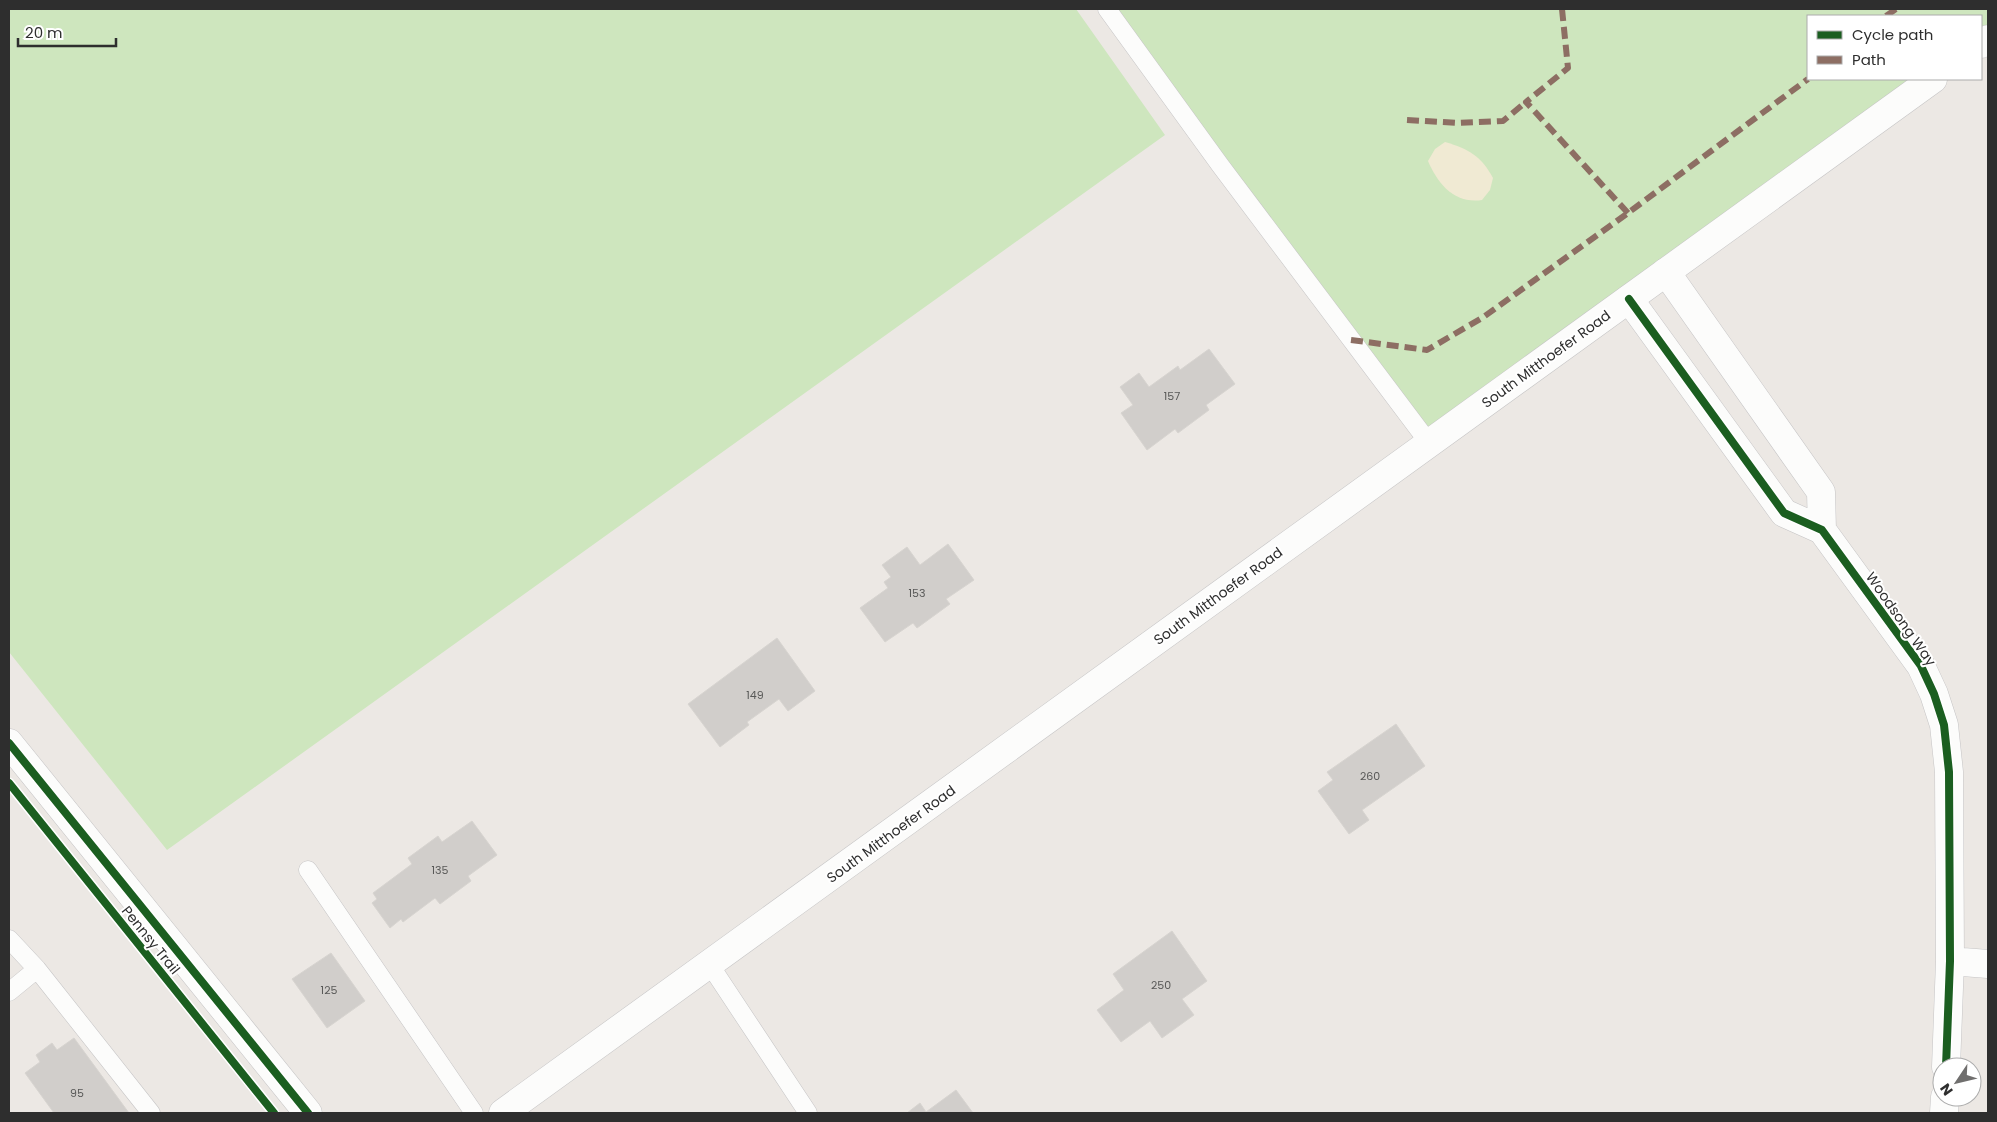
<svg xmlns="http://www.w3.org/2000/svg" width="1997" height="1122" viewBox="0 0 1997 1122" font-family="Poppins,sans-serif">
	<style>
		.green { fill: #cee6be }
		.sand { fill: #f0ead3 }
		.building { fill: #d1cecb; stroke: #d7d4d0 }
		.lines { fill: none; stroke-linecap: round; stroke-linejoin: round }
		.service-casing { stroke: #c5c4c5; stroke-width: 19 }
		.minor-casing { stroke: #c5c4c5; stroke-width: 29 }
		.secondary-casing { stroke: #c5c4c5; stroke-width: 29 }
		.service { stroke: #fcfcfb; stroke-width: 18 }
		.minor { stroke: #fcfcfb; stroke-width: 28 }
		.secondary { stroke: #fcfcfb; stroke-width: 28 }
		.quiet { stroke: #8d6e63; stroke-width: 6; stroke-dasharray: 12 6; stroke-linecap: butt }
		.cycleway-casing { stroke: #fff; stroke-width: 11 }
		.cycleway { stroke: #1b5e20; stroke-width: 8 }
		.labels { text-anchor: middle; stroke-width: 4; stroke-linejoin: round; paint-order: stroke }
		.number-label { font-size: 11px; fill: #585857 }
		.street-label { font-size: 14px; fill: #2e2e2e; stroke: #fff }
	</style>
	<rect width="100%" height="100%" fill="#ece8e4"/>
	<path class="green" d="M9,9H1076L1165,135L167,850L9,652Z
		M1103,9H1988V39L1981,45V16H1808V79H1934L1429,443Z"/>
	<path class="sand" d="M1445,142C1469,149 1481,156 1493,178L1490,190L1482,200C1454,204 1438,184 1428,161L1435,149Z"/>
	<path class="building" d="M1209,349L1235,384L1206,405L1209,410L1178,433L1175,429L1147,450L1121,413L1133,405L1120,387L1139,373L1149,387L1178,366L1180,370Z
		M948,544L974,580L946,599L950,604L917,628L913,623L885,642L860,608L888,588L884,582L891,577L882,565L907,547L920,565Z
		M777,638L815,691L788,711L779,699L747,722L749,725L720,747L688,704Z
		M1396,724L1425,766L1362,810L1369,820L1349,834L1318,791L1333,780L1327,772Z
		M472,821L497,855L468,876L471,881L440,904L435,898L403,922L401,919L390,928L372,903L377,899L373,893L412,864L408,858L438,836L442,842Z
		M1172,931L1207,981L1182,999L1194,1015L1162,1038L1150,1021L1121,1042L1097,1010L1124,990L1113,974Z
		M331,953L365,1001L327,1028L292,979Z
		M74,1038L129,1113H54L25,1073L40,1062L36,1055L52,1043L57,1050Z
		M956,1090L973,1113H907L920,1103L926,1112Z"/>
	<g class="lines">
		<defs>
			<path id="service" d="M1107,9L1220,165L1429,443
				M308,870L474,1113
				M9,939L37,969L151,1113
				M710,965L808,1113
				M9,992L37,969"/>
			<path id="minor" d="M1666,272L1821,492L1822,530
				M1629,299L1784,513L1822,530L1921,666L1934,694L1944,725L1949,772L1950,961L1946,1067
				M9,743L308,1113
				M1950,961L1988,964
				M1944,1113L1945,1097"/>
			<path id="secondary" d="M1981,44L1988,39
				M503,1113L1933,79"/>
		</defs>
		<use href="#service" class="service-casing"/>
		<use href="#minor" class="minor-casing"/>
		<use href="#secondary" class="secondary-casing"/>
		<use href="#service" class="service"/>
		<use href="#minor" class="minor"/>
		<use href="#secondary" class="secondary"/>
		<path class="quiet" d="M1562,9L1568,68L1526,102L1628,213
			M1886,16L1896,9
			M1407,120L1458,123L1503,121L1526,102
			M1351,340L1427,350L1482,318L1628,213L1808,79"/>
		<defs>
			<path id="cycleway" d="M1629,299L1784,513L1822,530L1921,666L1934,694L1944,725L1949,772L1950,961L1946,1067
				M9,743L308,1113
				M9,783L274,1113"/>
		</defs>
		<use href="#cycleway" class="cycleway-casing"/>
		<use href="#cycleway" class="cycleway"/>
	</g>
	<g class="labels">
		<g class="number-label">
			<text x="1172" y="400">157</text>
			<text x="917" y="597">153</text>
			<text x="755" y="699">149</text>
			<text x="1370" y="780">260</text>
			<text x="440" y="874">135</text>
			<text x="1161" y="989">250</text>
			<text x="329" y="994">125</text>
			<text x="77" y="1097">95</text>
		</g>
		<g class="street-label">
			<text transform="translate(1546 359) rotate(-36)" y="5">South Mitthoefer Road</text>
			<text transform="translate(1218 596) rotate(-36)" y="5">South Mitthoefer Road</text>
			<text transform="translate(1901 619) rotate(55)" y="5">Woodsong Way</text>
			<text transform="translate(891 834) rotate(-36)" y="5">South Mitthoefer Road</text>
			<text transform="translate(151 940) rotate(51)" y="5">Pennsy Trail</text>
		</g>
	</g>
	<rect width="1997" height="1122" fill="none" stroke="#2e2e2e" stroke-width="20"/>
	<rect x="1807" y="15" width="175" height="65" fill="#ffffff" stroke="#ababab"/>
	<rect x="1817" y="31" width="25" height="8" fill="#1b5e20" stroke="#ababab"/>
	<text x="1852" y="40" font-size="15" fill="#2e2e2e">Cycle path</text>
	<rect x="1817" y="56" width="25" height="8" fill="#8d6e63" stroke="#ababab"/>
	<text x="1852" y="65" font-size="15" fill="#2e2e2e">Path</text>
	<g transform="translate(1957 1082) rotate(235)"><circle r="24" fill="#ffffff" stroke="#ababab"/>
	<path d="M0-4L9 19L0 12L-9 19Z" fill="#706f6e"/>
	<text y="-8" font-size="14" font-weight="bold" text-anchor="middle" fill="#2e2e2e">N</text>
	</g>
	<path d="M18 38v8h98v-8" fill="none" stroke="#2e2e2e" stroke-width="2.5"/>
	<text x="25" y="38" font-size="15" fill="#2e2e2e" stroke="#ffffff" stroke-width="4" paint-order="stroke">20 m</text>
</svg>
